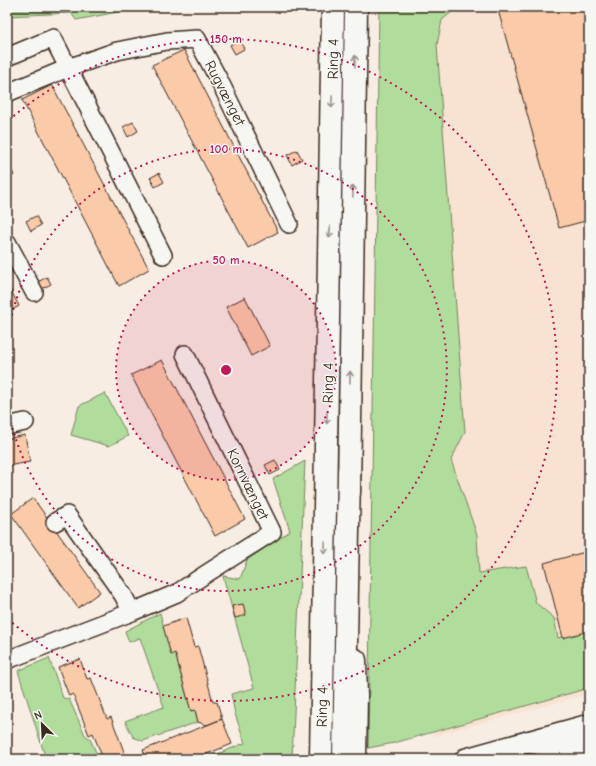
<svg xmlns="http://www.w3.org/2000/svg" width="596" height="766" viewBox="0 0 596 766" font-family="'Comic Neue',sans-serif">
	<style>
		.built { fill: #f8e2d2 }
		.green { fill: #b0dd9c; stroke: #76845d }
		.building { fill: #facaa9; stroke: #3b2a1e }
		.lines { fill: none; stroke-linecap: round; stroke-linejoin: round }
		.minor-casing { stroke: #3b2a1e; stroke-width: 20 }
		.tertiary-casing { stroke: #3b2a1e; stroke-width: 24 }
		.primary-casing { stroke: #3b2a1e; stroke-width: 25 }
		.motorway-casing { stroke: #3b2a1e; stroke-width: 25 }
		.minor { stroke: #f6f6f2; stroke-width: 17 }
		.tertiary { stroke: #f6f6f2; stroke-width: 21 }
		.primary { stroke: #f6f6f2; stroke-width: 22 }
		.motorway { stroke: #f6f6f2; stroke-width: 22 }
		.oneway { stroke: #989088 }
		.ring { fill: none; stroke: #c2185b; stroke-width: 2; stroke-dasharray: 2 4 }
		.labels { text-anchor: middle; stroke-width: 3; stroke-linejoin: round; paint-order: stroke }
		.street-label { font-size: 15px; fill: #3b2a1e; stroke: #f6f6f2 }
		.centre { fill: #c2185b; stroke: #f6f6f2; stroke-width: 2 }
		.ring-label { font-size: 12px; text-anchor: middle; font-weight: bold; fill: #c2185b; stroke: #f6f6f2; stroke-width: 3; stroke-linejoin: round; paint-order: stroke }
	</style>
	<rect width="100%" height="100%" fill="#f7ede3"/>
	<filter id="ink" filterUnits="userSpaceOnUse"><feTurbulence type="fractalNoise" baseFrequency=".025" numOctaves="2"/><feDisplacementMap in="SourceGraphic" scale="8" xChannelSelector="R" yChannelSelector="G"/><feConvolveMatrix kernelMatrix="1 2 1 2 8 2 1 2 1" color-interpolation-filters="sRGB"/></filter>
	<g filter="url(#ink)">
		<path class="built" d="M394,7H589V694L433,736Z"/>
		<path class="green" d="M7,7H144L76,20L71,13L7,16Z
			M379,7H458L442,20L437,45L465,432L451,460L477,535L479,573L526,566L536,603L554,618L558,638L589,630V688L394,743L368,748Z
			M105,393L128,436L109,446L71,435L79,406Z
			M305,461L292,759H205L245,743L235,714L231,694L254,688L223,576L240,579L247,560L290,531L273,479Z
			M160,613L171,655L175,653L191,711L195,710L198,722L143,741L133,737L125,721L164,707L140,638L129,642L125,631Z
			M49,658L63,698L69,699L85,735L90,739L99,759H46L18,671Z"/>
		<path class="building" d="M507,7H589V220L559,228L498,10Z
			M239,39L244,49L235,54L230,45Z
			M184,50L278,232L248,248L152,65Z
			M52,85L149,269L119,286L22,100Z
			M133,122L138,131L128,137L123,127Z
			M297,150L302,159L292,165L287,155Z
			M9,165L14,175L7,179V166Z
			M159,173L164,182L155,187L150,178Z
			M36,216L41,225L31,231L26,221Z
			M47,277L51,284L40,290L36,283Z
			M7,283L19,306L7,313Z
			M245,297L270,346L251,356L226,307Z
			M162,360L245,519L215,536L131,375Z
			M25,435L30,462L7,466V439Z
			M275,460L280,470L270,475L265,465Z
			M33,498L100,592L78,608L11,514Z
			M589,551V631L563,638L544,563Z
			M243,604L246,615L235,618L232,606Z
			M186,618L194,647L198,646L213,702H217L222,719L207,725L198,722L195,710L191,711L175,653L171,655L163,626Z
			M80,659L87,679L91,678L107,719L111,717L126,757L129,756L131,759H103L93,733L89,735L73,694L69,696L58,667Z
			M222,719L232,744L194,759H146L143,750Z"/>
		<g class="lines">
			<defs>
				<path id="minor" d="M7,57L53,38L163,255
					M7,93L68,68L117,51L167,41L197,39L219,80L289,224
					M7,242L34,292
					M7,426L25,422
					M55,522L67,515L123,595L132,612
					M7,660L132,612L177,593L209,572L272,532L185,354"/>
				<path id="tertiary" d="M466,759L589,725
					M582,759L589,757"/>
				<path id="primary" d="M349,492L356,7
					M529,742C544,743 559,746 567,759
					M321,759L333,7
					M355,759L356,696L355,660
					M559,759L589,740"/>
				<path id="motorway" d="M344,759L349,472"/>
			</defs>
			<use href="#minor" class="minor-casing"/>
			<use href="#tertiary" class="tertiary-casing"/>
			<use href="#primary" class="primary-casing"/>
			<use href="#motorway" class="motorway-casing"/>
			<use href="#minor" class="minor"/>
			<use href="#tertiary" class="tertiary"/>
			<use href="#primary" class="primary"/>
			<use href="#motorway" class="motorway"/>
		</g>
		<defs><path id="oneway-shaft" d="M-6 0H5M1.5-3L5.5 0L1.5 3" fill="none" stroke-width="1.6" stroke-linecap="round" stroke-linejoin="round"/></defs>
		<g class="oneway">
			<use href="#oneway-shaft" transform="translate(355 61) rotate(-89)"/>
			<use href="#oneway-shaft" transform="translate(332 102) rotate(91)"/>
			<use href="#oneway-shaft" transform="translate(353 191) rotate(-89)"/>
			<use href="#oneway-shaft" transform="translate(330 232) rotate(91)"/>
			<use href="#oneway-shaft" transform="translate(350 377) rotate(-89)"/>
			<use href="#oneway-shaft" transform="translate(327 418) rotate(91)"/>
			<use href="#oneway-shaft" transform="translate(325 548) rotate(91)"/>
		</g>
	</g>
	<circle cx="226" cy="370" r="110" fill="#c2185b" fill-opacity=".12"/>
	<g class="ring">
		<circle cx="226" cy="370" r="110"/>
		<path d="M7 339A221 221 0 1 1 7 401"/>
		<path d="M9 120A331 331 0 1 1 9 620"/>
	</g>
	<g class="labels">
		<g class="street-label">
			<text transform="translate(333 59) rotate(-89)" y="5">Ring 4</text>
			<text transform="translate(225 93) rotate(63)" y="5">Rugvænget</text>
			<text transform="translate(328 383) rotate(-89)" y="5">Ring 4</text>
			<text transform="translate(248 484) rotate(64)" y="5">Kornvænget</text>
			<text transform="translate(322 707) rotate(-89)" y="5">Ring 4</text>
		</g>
	</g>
	<circle cx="226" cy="370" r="6" class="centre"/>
	<g class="ring-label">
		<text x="226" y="43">150 m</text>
		<text x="226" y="153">100 m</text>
		<text x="226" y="264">50 m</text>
	</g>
	<rect width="596" height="766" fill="none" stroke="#f6f6f2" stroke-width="24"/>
	<rect x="12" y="12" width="572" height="742" fill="none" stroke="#3b2a1e" stroke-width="1.5" filter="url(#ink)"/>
	<g transform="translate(42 724) rotate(336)" stroke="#f6f6f2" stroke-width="3" paint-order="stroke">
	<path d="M0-3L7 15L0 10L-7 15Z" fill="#3b2a1e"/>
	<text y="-6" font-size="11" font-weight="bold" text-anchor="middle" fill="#3b2a1e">N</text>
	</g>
</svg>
